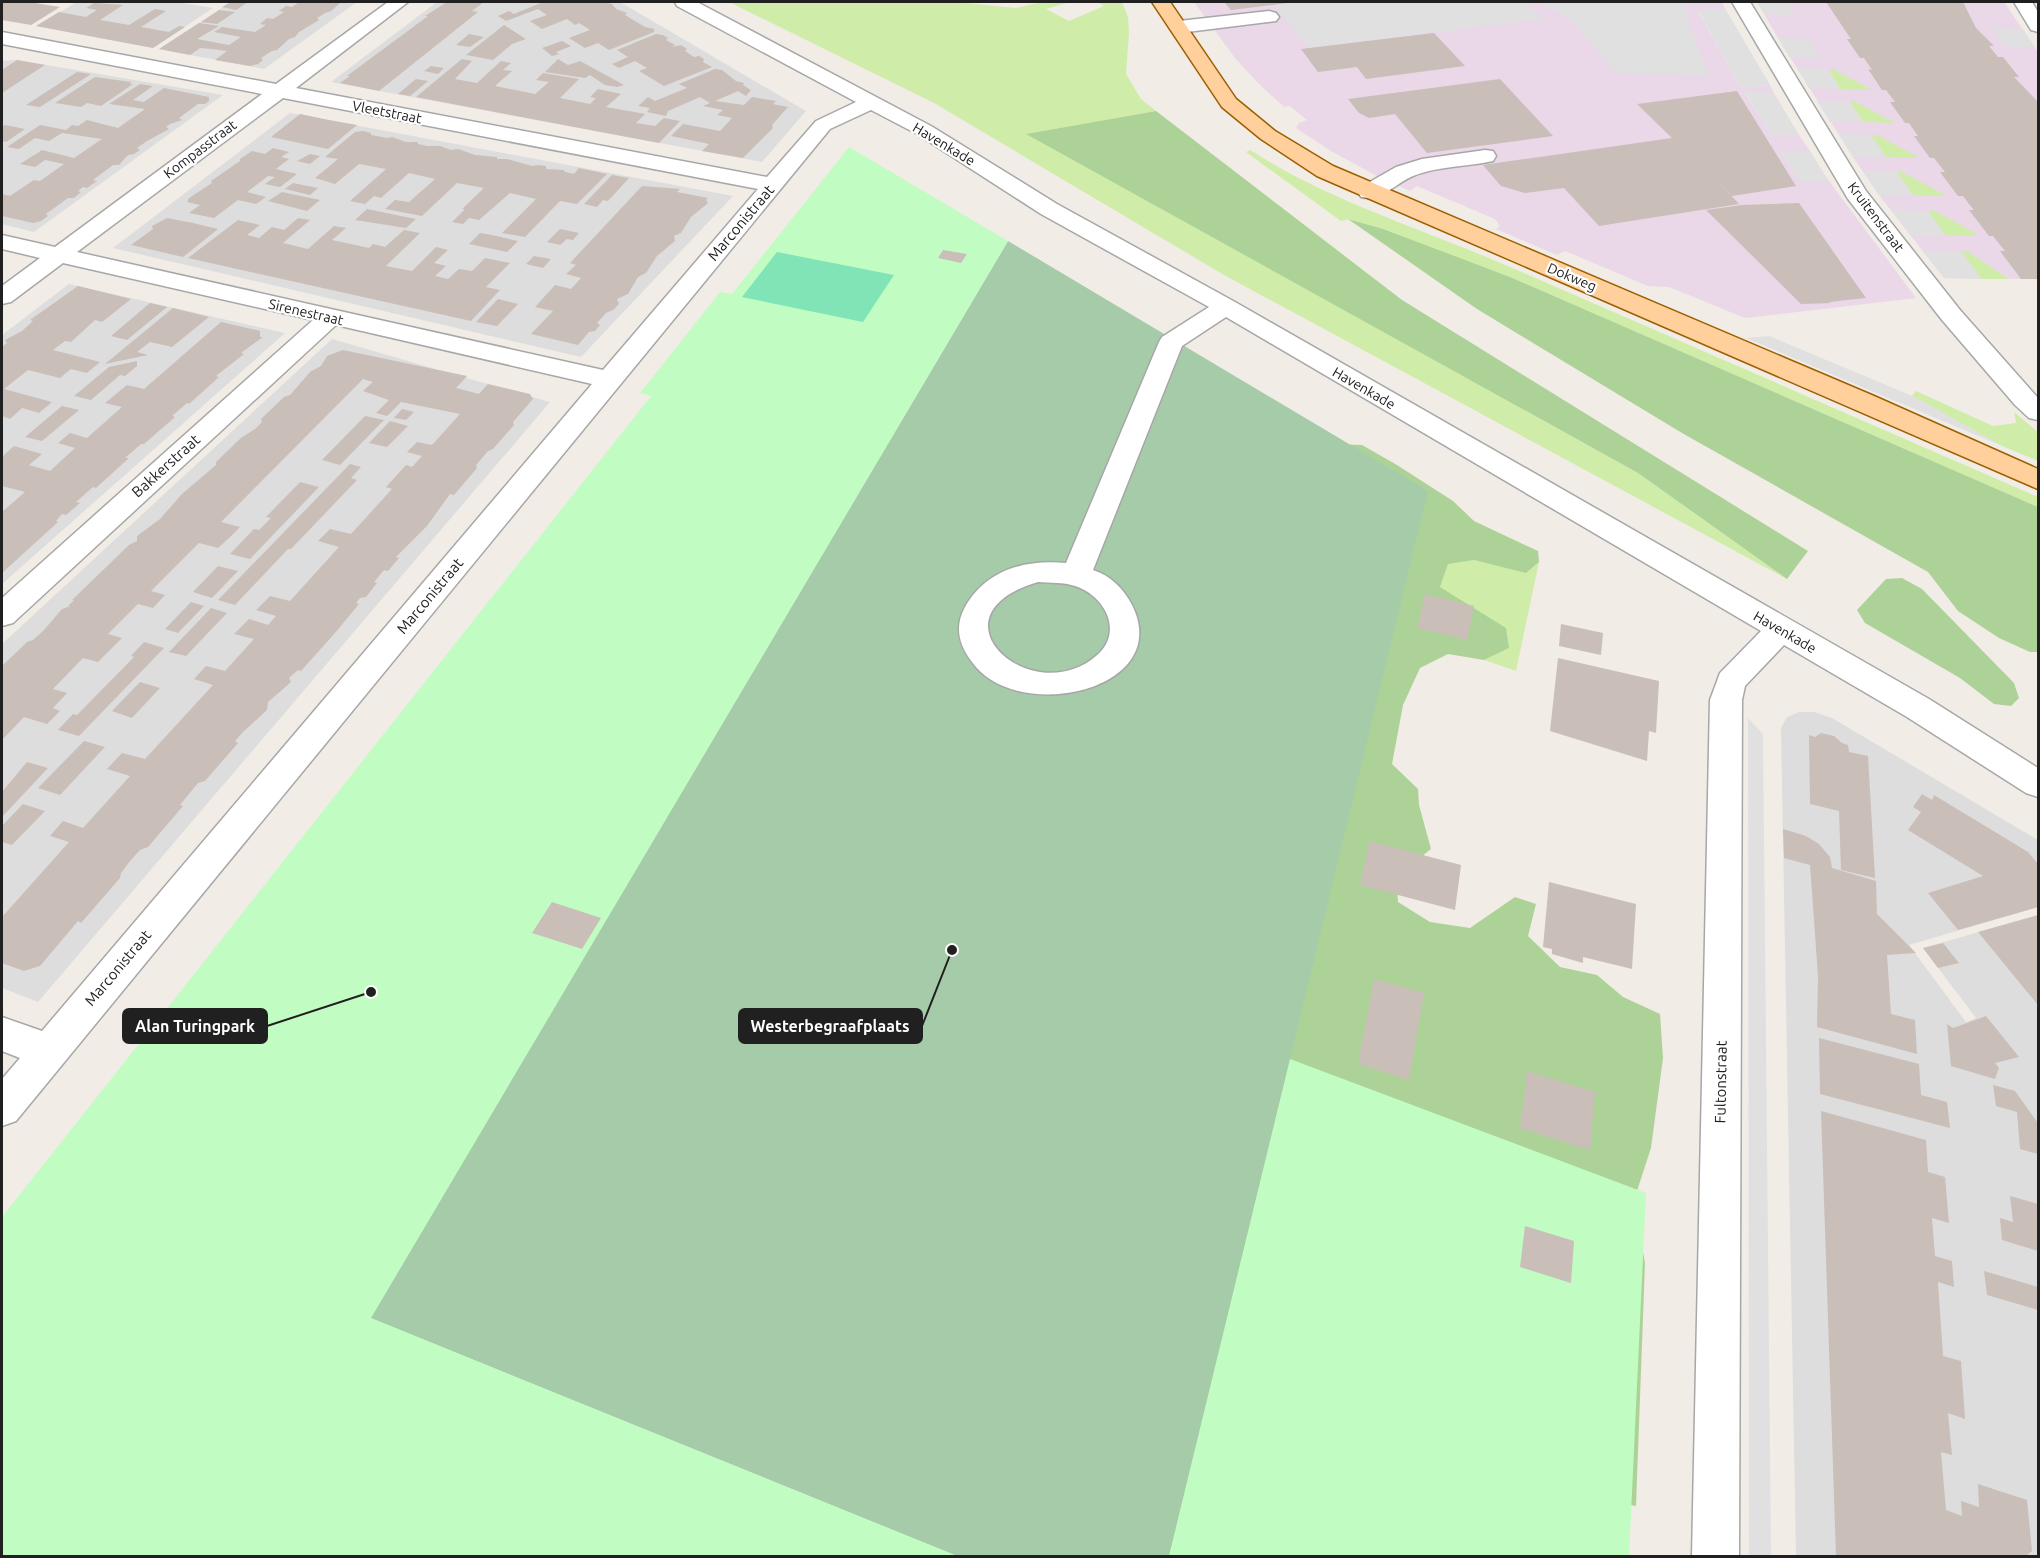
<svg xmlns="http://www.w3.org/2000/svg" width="2040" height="1558" viewBox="0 0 2040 1558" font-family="Ubuntu,sans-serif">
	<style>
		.residential { fill: #dedddd }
		.industrial { fill: #ead7e8 }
		.grass { fill: #cfeda9 }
		.forest { fill: #add298 }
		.cemetery { fill: #a5cba9 }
		.park { fill: #c1fdc2 }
		.pitch { fill: #80e4b7 }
		.parking { fill: #e0e0e0 }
		.building { fill: #c9beb8 }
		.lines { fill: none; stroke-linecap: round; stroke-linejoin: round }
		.minor-casing { stroke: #a7a7a7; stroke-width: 3 }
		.major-casing { stroke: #9b5f00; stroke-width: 3 }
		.minor { fill: #fff; fill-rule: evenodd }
		.major { fill: #ffcf9c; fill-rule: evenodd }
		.labels { text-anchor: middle; stroke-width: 4.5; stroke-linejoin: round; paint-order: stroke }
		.far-street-label { font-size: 14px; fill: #202020; stroke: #fff }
		.street-label { font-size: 15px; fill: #202020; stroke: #fff }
		.leader { fill: none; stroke: #202020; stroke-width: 2 }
		.callout-dot { fill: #202020; stroke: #fff; stroke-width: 2 }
		.callout { fill: #202020; stroke: #202020; stroke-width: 2 }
		.callout-label { font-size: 16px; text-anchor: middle; font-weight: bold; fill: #fff }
	</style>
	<rect width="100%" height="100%" fill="#f1ece6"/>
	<path class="residential" d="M77,2H176L213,8L153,48L36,26Z
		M231,2H357L264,69L159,49Z
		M437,2H620L806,111L762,162L331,82Z
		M17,60L223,95L34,232L2,224V61Z
		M290,113L733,196L581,357L113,248Z
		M69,284L285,333L2,584V335Z
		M332,339L550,402L38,1002L2,988V644Z
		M1799,712H1814L1832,718L2038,840V907L1909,945L1966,1022L1976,1018L1923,948L2038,915V1556H1796L1781,728L1787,717Z"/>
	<path class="industrial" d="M1194,2H1722L1726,10L1698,11L1741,88L1770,85L1774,93H1745L1771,135H1799L1810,151H1781L1799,180L1829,181L1916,298L1745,318L1669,287L1648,286L1565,251L1557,255L1496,229L1500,226L1495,219L1417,186L1410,191L1377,176L1331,151L1296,128L1299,123L1307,120L1290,106L1284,107L1258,83L1235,58Z
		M1757,2H2004L2038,52V279L1944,278L1879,195L1853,157L1778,38Z"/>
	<path class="grass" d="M729,2H956L1016,8L1042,2H1070L1046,9L1069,21L1104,6L1097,2H1122L1128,17L1129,33L1126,74L1141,99L1156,111L1027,134L1638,473L1787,579L1224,275L934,103Z
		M1828,69H1833L1872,90L1840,89Z
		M1849,101H1854L1895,123L1863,122Z
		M1871,135H1877L1920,158L1886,157Z
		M1250,150C1331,202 1423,229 1510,267C1686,344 1862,420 2038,497V507L1510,277L1369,225L1348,219L1341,221L1246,152Z
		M1896,171L1902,172L1947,196H1914Z
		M1933,210L1975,233L1977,236H1946L1928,211Z
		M1961,251H1967L2009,279H1981Z
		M1916,391L1993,426L2016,423L2014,412L2038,432V461L2002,446L1912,396Z
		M1474,560L1526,572L1539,562L1516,671L1484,660L1509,648L1440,587L1448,563Z"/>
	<path class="forest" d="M1156,111L1402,300L1808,551L1787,579L1638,473L1026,134Z
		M1348,219L1383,229L1510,277L2038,507V652H2030L1999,638L1958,611L1928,572L1682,433L1477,309Z
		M1309,443L1362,445L1397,465L1453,501L1474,521L1538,551L1539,562L1526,573L1474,560L1448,564L1440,587L1506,628L1509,648L1484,660L1448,654L1420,668L1403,705L1392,764L1418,789L1419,805L1431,849L1396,877L1398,902L1430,922L1470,928L1515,897L1536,904L1528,936L1560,967L1597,975L1623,997L1660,1014L1663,1058L1651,1148L1634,1200L1645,1263L1636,1506L1582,1496L1387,1556H1149Z
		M1902,578L1922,589L2014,683L2019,698L2011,706L1994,704L1960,678L1865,623L1857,610L1886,579Z"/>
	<path class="cemetery" d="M1008,241L1428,491L1169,1556H957L370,1318Z"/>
	<path class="park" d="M849,147L1008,241L371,1318L957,1556H2V1217L651,396L640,393L720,292L732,294Z
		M1290,1059L1646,1193L1629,1556H1169Z"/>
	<path class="pitch" d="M777,252L894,275L863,322L742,297Z"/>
	<path class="parking" d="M1299,2H1526L1543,19L1308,48L1274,5Z
		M1537,2H1684L1690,27L1709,75L1617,74L1572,21Z
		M1757,2H1787L1794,15L1764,14Z
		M1698,10H1726L1770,85L1741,88Z
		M1992,28L2023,29L2035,48L2004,46Z
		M1778,38L1808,39L1821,58L1789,57Z
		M1797,68L1828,69L1840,89L1809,88Z
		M1745,92L1774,93L1799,135H1771Z
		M1817,101H1849L1863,122H1830Z
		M1839,134L1871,135L1886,157H1853Z
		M1781,151H1810L1829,181H1799Z
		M1863,171H1896L1914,196L1879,195Z
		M1891,210L1928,211L1946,236H1911Z
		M1923,251H1961L1981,279L1944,278Z
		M1769,336L1917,398L2002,446L1746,338Z
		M1748,718L1763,734L1771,1556H1749Z"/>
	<path class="building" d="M4,2H38L35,3L60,7L31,25L2,20V3Z
		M231,2H248L236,10L222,7Z
		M299,2H341L331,11L325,13L317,18L319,20L299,32L295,37L289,39L277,50L272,51L261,58L263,60L258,64L250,66L215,60L227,51L212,49L200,48L190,55L159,49L199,23L219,26L197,39L229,45L241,37L214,32L222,27L255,32L266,25L260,24L267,18L273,19L284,12L279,11L286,6L292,7Z
		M447,2H484L472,11L478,12L379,91L340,83L350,76H347L428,16H425Z
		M543,2H603L612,4L616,9L627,13L625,15L645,27L654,29V32L609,50L598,43L585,48L569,38L590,30L579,23L575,25L567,19L542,29L530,21L547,15L538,9L506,21L498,16L509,11L514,14Z
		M1224,2H1288V3L1231,10Z
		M1826,2H1963L1976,28L1994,46H1989L1998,57H2003L2019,77H2014L2038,102V279H2021L2000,251H2005L1993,236H1989L1969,210H1974L1969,204L1963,196H1958L1940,172H1945L1934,158H1930L1914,136H1918L1909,123H1905L1890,102H1895L1886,90H1882L1868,69L1872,70L1864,58H1860L1847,39H1851Z
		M94,3L123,5L100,20L129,25L155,9L166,11L141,27L169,32L179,26L185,27L153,48L36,26L59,12L86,17L97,10L86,8Z
		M219,10L235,12L217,24L201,22Z
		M504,25L526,39L512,44L493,60L466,55Z
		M1434,33L1465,66L1366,79L1357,67L1318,72L1301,49Z
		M469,34L484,37L470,47L456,45Z
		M656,34L663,35L668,38L666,40L675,45L672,47L681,45L687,49L685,51L694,57L699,56L704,59L703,62L712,67L664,86L639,71L647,68L635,61L619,68L612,64L628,57L617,50Z
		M562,41L571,46L556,52L559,54L552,56L542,48Z
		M462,59L472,61L455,79L477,83L501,61L511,63L503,70L512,71L495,86L535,94L549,82L536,80L543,73L579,79L560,98L590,104L596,98L590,97L598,89L621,94L606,107L645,114L636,123L655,126L664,118L680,121L659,143L416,97Z
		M558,59L568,65L580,61L624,85L617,87L605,85L590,75L585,78L545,72Z
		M17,60L45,65L2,93V70Z
		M431,66L444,68L438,74L424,71Z
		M715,69L722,70L736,81L744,83L743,85L751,90L746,96L738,91L715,101L744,105L752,97L776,101L773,104L788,107L772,125L773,128L743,158L702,151L709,144L671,136L683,124L720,131L732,118L717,115L723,110L703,106L710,103L700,97L668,111L666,116L647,112L650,108L638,106L648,97L655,101L687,88L679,84Z
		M77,72L91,74L40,107L26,105Z
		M95,77L131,82L130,84H133L101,106L87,103L81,107L55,103Z
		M416,79L428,81L410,96L398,94Z
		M1500,79L1553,136L1427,153L1395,114L1369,118L1359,113L1348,99Z
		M140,84L153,86L133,100L144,102L164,88L209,97V101L205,104H198L179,118L182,120L170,124L166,127L169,129L147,141L137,148L140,150L134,154L128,155L119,165H113L93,180L97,181L87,188L83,187L78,191L81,192L74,198H68L46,214L48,216L41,221L33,223L2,216V194L10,196L34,180L40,181L64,164L45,160L35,167L20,164L42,150L74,158L102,139L62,133L49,141L35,138L19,149L7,147L40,125L66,130L72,125L78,126L87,120L118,128L145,109L109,104Z
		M1737,91L1796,186L1732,196L1719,183L1739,204L1599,226L1564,188L1525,193L1501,186L1483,165L1672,138L1637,104Z
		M300,114L329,120L357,125L328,149L271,137Z
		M5,125L25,129L6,142L2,141V127Z
		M363,131L371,133V135L387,138L392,137L406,142H418V144L427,146H440L451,150L458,149L475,155L497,157V159H507L532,166L538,165L546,166V169L564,170L565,172L574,174L579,168L607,174L577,204L560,201L525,237L502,233L536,199L510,193L479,220L469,218L463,224L452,222L465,209H462L484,188L457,183L422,216L385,209L395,200L409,202L435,179L409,173L381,198L374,196L365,204L350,201L386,169L359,164L335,184L315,178L338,159L325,157L355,132Z
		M273,148L289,152L281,157L289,159L276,169L297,174L280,187L265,184L275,177L268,176L247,192L266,197L256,204L238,200L214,218L189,213L200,205L187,202L189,198L212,183L211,181L240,161V159L252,151L265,154Z
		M310,154L320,156L310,164L297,161Z
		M612,175L629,178L608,201L603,200L597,207L584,204Z
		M293,183L318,188L310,195L285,189Z
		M642,186L680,189L677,192L708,198L706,200L708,203L691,217L681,233L674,236L675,241L657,256L646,273L638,277L628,294L617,299L619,304L613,310L606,313L597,323L600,325L595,331L589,332L578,345L531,334L553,311L535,307L555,285L571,289L581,278L566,274L576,265L570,263Z
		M282,192L296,195L320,200L307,211L268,201Z
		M1799,203L1866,298L1829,302L1831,303L1801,304L1706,210L1742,205Z
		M367,209L391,214L416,219L406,228L355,220Z
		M167,218L193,223L218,229L183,257L131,245L153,229L152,226Z
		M298,218L310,220L283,243L308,249L334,226L346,228L332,240L369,248L373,244L385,247L404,230L420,233L386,266L412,271L436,247L448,250L434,263L446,266L435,276L448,279L459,269L472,271L485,258L510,263L486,287L500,290L471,321L188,258L238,220L260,225L247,235L259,238L272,227L284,230Z
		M560,229L579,233L573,240L567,239L560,245L547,242Z
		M480,233L492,235L518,241L507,252L469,244Z
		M943,250L967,254L961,263L938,258Z
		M534,256L551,259L543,268L526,264Z
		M78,286L131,299L102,322L95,320L71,342L65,341L53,350L100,362L87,373L71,369L60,378L28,370L4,389L52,402L39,413L22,408L10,419L2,416V347L7,343L5,340L22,331L33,321L30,320Z
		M498,299L518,304L497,326L476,322Z
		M150,303L167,307L127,340L111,336Z
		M173,308L209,317L172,347L150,342L137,352L148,355L105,364Z
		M221,322L260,331V337H263L241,353L244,354L216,376L219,377L189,404L187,403L172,416L175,417L144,444H141L125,458H129L96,488L93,487L76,502L80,503L66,515L62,514L56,521L58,522L2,573V512L25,492L2,486V457L14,446L42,454L29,465L50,471L75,448L58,443L70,433L87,438L122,407L105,403L127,385L144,389Z
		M343,350L467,376L456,388L479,394L488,384L530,394L533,399L513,422L514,425L493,449L488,451L476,465L477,468L454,495L450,494L427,526L396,557L399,558L388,571L384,570L374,582L377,583L366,597L360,598L356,603L359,604L335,633L301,671L298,670L289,678L291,682L268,702L267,710L243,732L235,741L238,743L205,781L198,783L180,805L183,806L148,847L140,850L130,861L121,873L120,878L81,923L78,921L40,966L24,971L2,963V917L69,842L50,836L63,821L83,828L130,776L107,769L122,753L145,759L213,685L194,679L206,666L225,671L254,639L234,634L249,619L268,625L276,616L256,610L270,596L290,601L339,547L318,541L330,529L351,534L392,489L386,487L406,465L412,467L422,456L407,452L417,442L432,445L460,414L401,402L387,416L376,413L389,400L363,391L373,382L363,379L221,522L240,527L229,538L218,548L199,543L151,591L165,595L153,608L138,604L108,634L122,638L98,662L83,658L53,689L67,693L53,708L60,711L47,724L24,717L2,740V666L27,642L33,640L44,630L62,609L71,606H68L74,600H72L129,545L137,541V536L160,519L182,494L216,465V462L241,438L255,429L262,422L261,419L284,397L290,395L310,372L321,366L327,356Z
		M137,361V366L125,376L120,375L91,400L74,396L109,367Z
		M62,406L79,410L42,441L25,437Z
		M402,409L414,412L406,420L394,418Z
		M365,416L384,420L340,465L322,460Z
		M390,421L408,426L387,447L369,443Z
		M350,464L361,467L351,478L357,480L291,549H288L235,605L218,600Z
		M300,482L319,487L250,559L230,554L254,529L259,530L271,518L266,517Z
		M218,566L238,571L212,598L193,592Z
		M1425,594L1474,606L1467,640L1417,628Z
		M191,602L204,606L178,633L165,629Z
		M211,608L227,613L186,656L169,652Z
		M1561,624L1603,633L1601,655L1559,646Z
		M144,642L164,648L79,736L58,730L73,714L77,715L134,657L131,656Z
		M1558,658L1659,681L1656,733L1649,731L1647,761L1550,731Z
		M140,682L160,688L132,718L112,711Z
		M1821,733L1834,736L1842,743L1848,745L1849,752L1868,756L1875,878L1841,870L1839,811L1810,804L1809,735L1815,737Z
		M84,741L105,747L60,795L38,788Z
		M27,762L48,768L2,817V792Z
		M1922,794L1932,800L1934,795L2028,852L2038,864V907L1958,930L1928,893L1983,876L1908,830L1921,812L1913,807Z
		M23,804L45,811L12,845L2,842V826Z
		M1783,829L1806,836L1819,844L1830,857L1832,868L1876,881L1877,914L1916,953L1887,955L1891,1014L1915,1020L1917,1054L1817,1027L1818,976L1810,865L1784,858Z
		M1369,841L1461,865L1455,910L1360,885Z
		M1549,882L1636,904L1632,969L1583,957V963L1552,954V949L1543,947Z
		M552,902L601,918L582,949L532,933Z
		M2038,915V1005L1978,932Z
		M1943,943L1959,963L1938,968L1923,948Z
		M1374,979L1424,993L1409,1080L1358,1064Z
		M1986,1016L2019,1057L1995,1063L1999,1068L1995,1079L1951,1066L1947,1024L1953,1028Z
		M1819,1038L1919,1064L1921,1095L1947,1102L1950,1128L1820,1094Z
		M1527,1071L1595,1092L1590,1150L1520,1128Z
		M1993,1085L2015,1091L2038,1123V1154L2020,1149L2017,1112L1996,1106Z
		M1821,1111L1926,1140L1928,1172L1945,1177L1949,1223L1932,1218L1935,1256L1952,1261L1954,1287L1938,1282L1943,1356L1961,1361L1965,1419L1948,1413L1952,1455L1941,1452L1946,1510L1962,1516L1961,1501L1979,1507L1978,1484L2027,1500L2032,1551L2026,1556H1836Z
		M2010,1196L2038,1204V1251L2002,1240L2000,1218L2013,1222Z
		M1525,1226L1574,1241L1571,1283L1520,1267Z
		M1984,1271L2038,1287V1310L1987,1295Z"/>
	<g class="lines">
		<defs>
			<path id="minor" d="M388,2H408L296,88L767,177L816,121L856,102L677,6L675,2H697L931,126L1057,204L1235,302L1929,699L2038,768V797L2026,793L1907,717L1784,645L1745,686L1742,700L1739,1556H1692L1710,700L1720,673L1761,631L1226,317L1182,346L1093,570C1111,576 1123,588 1132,605C1175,691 1016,725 972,662C959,645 954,627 965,607C986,570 1025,559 1066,563L1159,342L1162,337L1209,307L1041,214L917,134L871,110L830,129L16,1121L2,1126V1079L20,1058L2,1051V1017L42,1031L592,384L336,325L13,623L2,626V598L313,320L63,263L11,302L2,304V286L40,258L2,249V235L55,247L262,94L2,44V32L276,84ZM283,98L758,189L603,370L77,252ZM1038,582C1050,583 1063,582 1075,586C1106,596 1124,633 1096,656C1032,711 924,616 1038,582Z
				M1732,2H1750L1866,191L1960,310L2038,398V420L2029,418L2015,405L1942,320L1848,199Z
				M2014,2H2032L2038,12V32L2031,30Z
				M1269,11L1276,13L1279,17L1276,21L1179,33L1172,31L1169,27L1172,23L1179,21Z
				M1485,150L1493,151L1496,156L1493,161C1466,167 1438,166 1413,176C1396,183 1381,202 1361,197L1358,192L1361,187L1396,167L1422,159Z"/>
			<path id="major" d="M1152,2H1170L1236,99L1275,131L1333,166L1874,396L2038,469V489L1317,176L1261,139L1222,107Z"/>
		</defs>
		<use href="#minor" class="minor-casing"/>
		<use href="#major" class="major-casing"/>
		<use href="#minor" class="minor"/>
		<use href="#major" class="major"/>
	</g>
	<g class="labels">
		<g class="far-street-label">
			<text transform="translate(387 112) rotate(11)" y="5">Vleetstraat</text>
			<text transform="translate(944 144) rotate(31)" y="5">Havenkade</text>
			<text transform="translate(200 149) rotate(-37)" y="5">Kompasstraat</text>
			<text transform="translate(1876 217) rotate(53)" y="5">Kruitenstraat</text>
			<text transform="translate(1572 277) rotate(23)" y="5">Dokweg</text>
			<text transform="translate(306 312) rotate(13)" y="5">Sirenestraat</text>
			<text transform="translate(1364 388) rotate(30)" y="5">Havenkade</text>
			<text transform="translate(1785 632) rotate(30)" y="5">Havenkade</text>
		</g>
		<g class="street-label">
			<text transform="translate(741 223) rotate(-50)" y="5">Marconistraat</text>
			<text transform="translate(166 466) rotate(-42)" y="5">Bakkerstraat</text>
			<text transform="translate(430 596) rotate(-50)" y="5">Marconistraat</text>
			<text transform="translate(118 968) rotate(-50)" y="5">Marconistraat</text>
			<text transform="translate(1721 1082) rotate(-89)" y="5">Fultonstraat</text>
		</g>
	</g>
	<path class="leader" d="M952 950L922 1026M371 992L267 1026"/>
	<g class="callout-dot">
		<circle cx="952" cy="950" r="6"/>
		<circle cx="371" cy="992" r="6"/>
	</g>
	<g class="callout">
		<rect x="739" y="1009" width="183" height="34" rx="6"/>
		<rect x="123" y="1009" width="144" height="34" rx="6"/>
	</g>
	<g class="callout-label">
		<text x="830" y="1032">Westerbegraafplaats</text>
		<text x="195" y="1032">Alan Turingpark</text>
	</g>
	<rect width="2040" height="1558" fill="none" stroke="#202020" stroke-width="6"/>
</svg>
